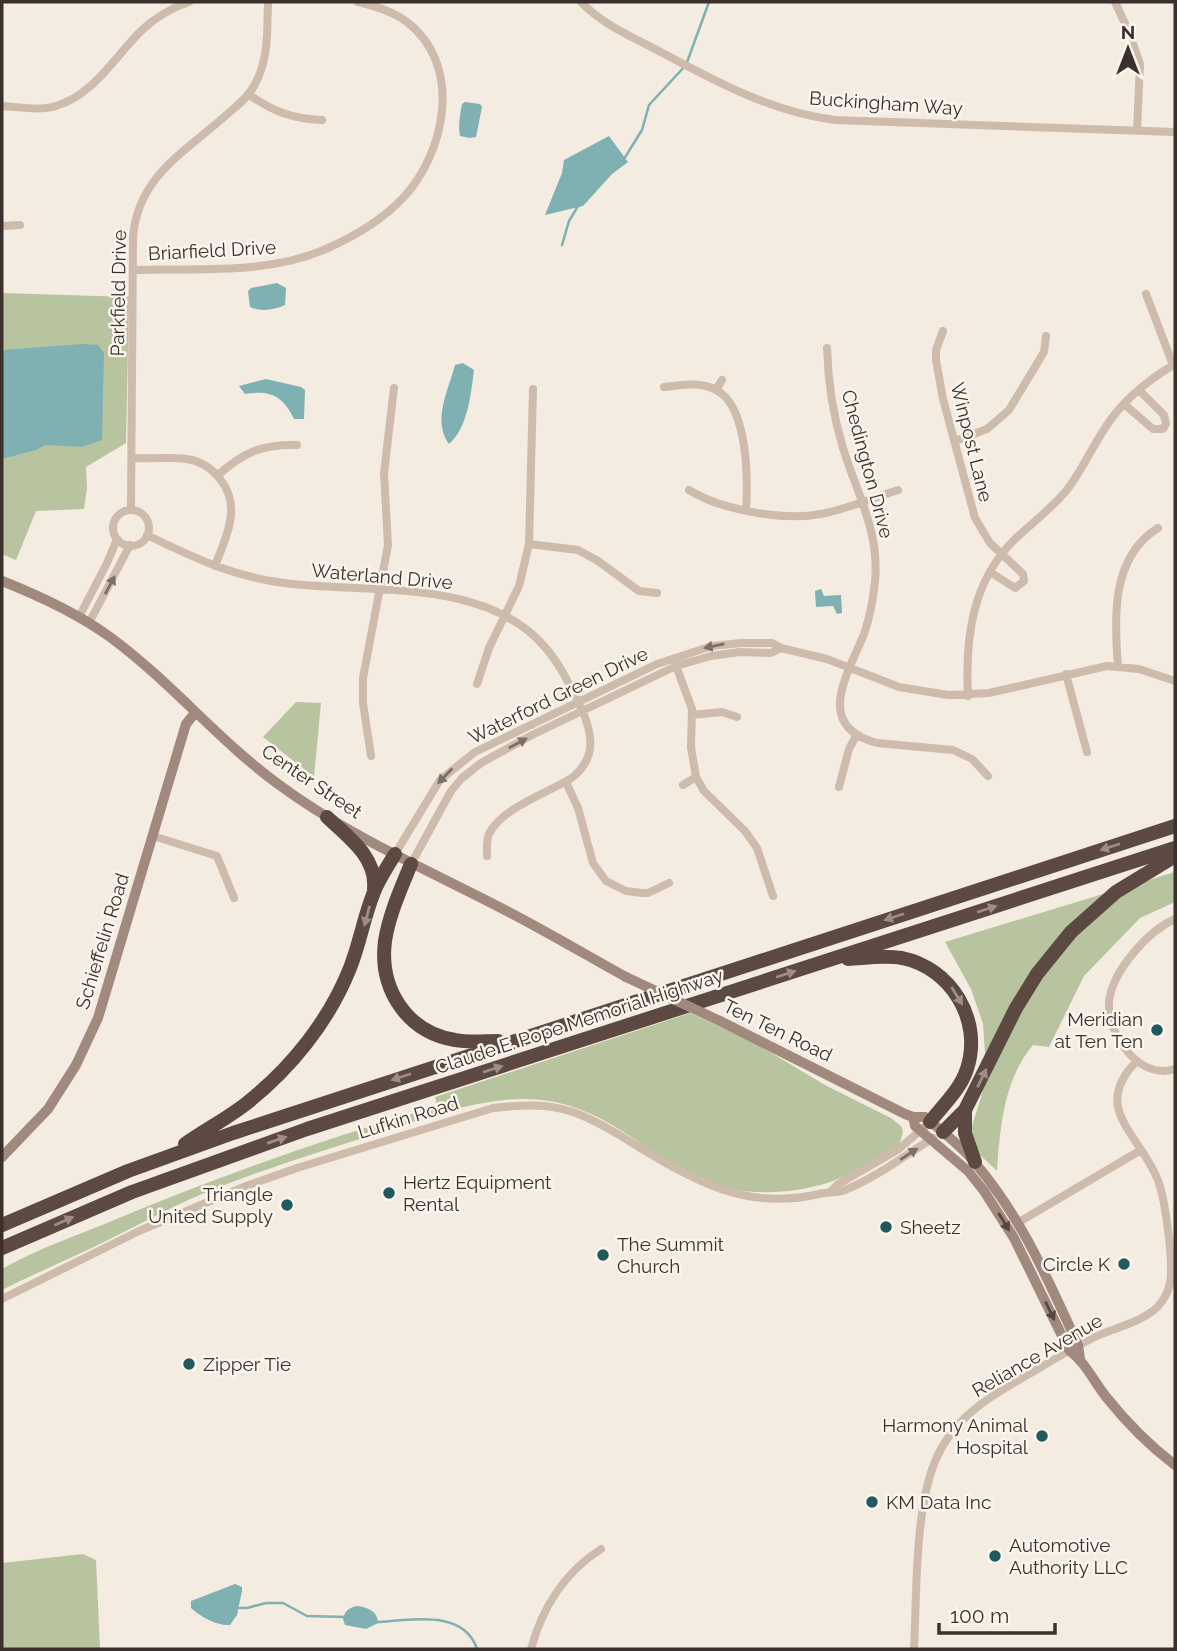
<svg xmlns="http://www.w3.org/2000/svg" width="1177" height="1651" viewBox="0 0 1177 1651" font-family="Raleway,sans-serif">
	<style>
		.green { fill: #b8c4a0 }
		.water { fill: #7fb0b2 }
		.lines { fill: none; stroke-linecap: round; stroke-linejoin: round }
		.stream { stroke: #7fb0b2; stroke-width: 2.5 }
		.street { stroke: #cdbbac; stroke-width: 8 }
		.secondary { stroke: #a18a7d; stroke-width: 10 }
		.highway { stroke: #5c4a42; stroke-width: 14 }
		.secondary-bridge { stroke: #a18a7d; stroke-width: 10 }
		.oneway { fill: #7d6f65 }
		.oneway2 { fill: #9c8e87 }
		.oneway3 { fill: #544640 }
		.poi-dot { fill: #1f5a5e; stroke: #fbf5ee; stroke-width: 2.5 }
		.labels { text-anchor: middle; stroke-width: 5; stroke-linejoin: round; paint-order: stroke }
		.street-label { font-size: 19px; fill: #3b302b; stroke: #fbf5ee }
		.poi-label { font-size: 19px; fill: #3b302b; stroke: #fbf5ee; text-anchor: start }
	</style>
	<rect width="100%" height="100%" fill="#f4ebe1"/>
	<path class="green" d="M2,293L129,297L126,443L86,467L87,488L84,509L36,511L16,560L2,554Z
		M296,702L321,703L314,777L263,737Z
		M1175,872V902L1140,918L1084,976L1049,1047L1033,1045C1004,1079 1000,1128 997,1171L979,1154L971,1129L982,1094L985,1053L983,1024L971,989L945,942Z
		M690,1013L755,1043L825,1085L891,1118L901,1126L903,1131L900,1143C884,1160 839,1181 816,1186C784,1194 748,1195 717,1185C653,1163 612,1108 542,1100C490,1094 436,1115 388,1130C325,1150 263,1169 202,1194C171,1207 142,1223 112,1238C76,1256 38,1272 2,1290V1269C39,1248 79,1235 119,1218C219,1176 321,1140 425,1110L438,1109L435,1097Z
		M83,1554L96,1560L100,1649H2V1563Z"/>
	<path class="water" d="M465,102L480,104L482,107L476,137L470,138L460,136C458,126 460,114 462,104Z
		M609,136L628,162L612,174L583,206L545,215L562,173L564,160Z
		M277,283L286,288L285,305C275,310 260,312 250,307L248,291L251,288Z
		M81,344L98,345L104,353L102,440L82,447L45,445L36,450L2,459V350Z
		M463,363L474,370C471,394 468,427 449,444C432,421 448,391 455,365Z
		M266,379L301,387L305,390L304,419H294C283,396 270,390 245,394L239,386Z
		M821,589L824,596L841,595L842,613L837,614L833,606L816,607L815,591Z
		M235,1584L242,1587V1591L237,1615L230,1625C217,1626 201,1617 191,1608V1601Z
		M357,1606C367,1607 378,1611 378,1623L366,1629L345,1625L343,1619C345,1611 348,1608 357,1606Z"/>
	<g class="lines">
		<path class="stream" d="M624,159L642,130L649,105L686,65L709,2
			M562,245L569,221L578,206
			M235,1608H247L266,1603H283L307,1616L346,1617
			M377,1622C410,1620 464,1609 477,1649"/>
		<path class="street" d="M581,2C602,24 630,36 657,50C713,80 771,112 835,120L1175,132
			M1115,2L1129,32L1140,64L1137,130
			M248,94C272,111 292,119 322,120
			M2,106C20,107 39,111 56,106C94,95 116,55 142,30C156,17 171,8 189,2
			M2,226L20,225
			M133,270C197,268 269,275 328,248C355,236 382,220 403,198C446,152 463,65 407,22C393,11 375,6 358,2
			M1146,294L1173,365
			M943,331L936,350V360L943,399L975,518L990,543L1023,574L1024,581L1015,588L990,572
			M827,348C828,382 833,415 843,448C857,494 880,532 875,582C873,600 870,617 864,634C848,674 813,726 877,743L953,750L972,759L988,776
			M664,387C682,385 701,381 718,391C748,409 748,479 746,510
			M716,390L722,380
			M1124,404L1153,429H1163L1166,424L1164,415L1139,390
			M955,441L987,429L1009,410L1044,352L1046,336
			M132,458C150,459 169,457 187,459C213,463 233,488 231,514C230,531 221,550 215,566
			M218,475C244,452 262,444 297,445
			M689,490C721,510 783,521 821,514C847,509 873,498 898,490
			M131,510L133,238C137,178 183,153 224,117C234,108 247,99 254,86C269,60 267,31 268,2
			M113 528a18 18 0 1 1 36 0a18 18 0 1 1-36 0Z
			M147,535C190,556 230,575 277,582C361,595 482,575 544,646C561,665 571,688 582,710C593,735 596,758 573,777C549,793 502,807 489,834C486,841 487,849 487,856
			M529,544L578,550L598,561L639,591L657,593
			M79,617L107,563L117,539
			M89,623L130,545
			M675,663L692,709L691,747L696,777L704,791L745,831L757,848L773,896
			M1118,666C1114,618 1111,557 1158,528
			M1066,674L1087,752
			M477,684L489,648L519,586L529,544L533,389
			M968,696C965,638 972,581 1015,539C1032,523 1051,509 1066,491C1081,472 1091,449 1105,428C1122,401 1148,380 1175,364
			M692,715L722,712L737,717
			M371,756L363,703V678L388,545L384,473L394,388
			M566,782L578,808L593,863L606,881L626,891L642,893H648L669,883
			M683,785L696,777
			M839,787L849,749L856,736
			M153,836L217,856L234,898
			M395,854L440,780L475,752L657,664L712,646L741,643H772L781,648L827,659L899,687L948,695L989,693L1107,666L1139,669L1175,681
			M411,864L451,791L462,778L481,763L532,735L676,666L711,656L740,652L771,653L781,648
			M1175,919C1148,931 1112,971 1109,1002C1107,1034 1139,1081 1175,1069
			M830,1192L837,1185L899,1149L930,1122
			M1019,1222L1141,1150
			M2,1299L139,1231L246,1186L297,1168L493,1108C520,1105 547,1103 573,1112C595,1120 615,1132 634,1144C695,1181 745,1211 819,1194C827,1192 837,1193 845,1190C877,1177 904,1156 933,1138
			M531,1649C542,1608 565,1572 601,1549
			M914,1649C917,1594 914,1504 938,1455C957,1413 998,1392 1036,1370C1056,1358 1076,1346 1097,1336C1114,1328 1135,1324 1150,1313C1160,1307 1168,1294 1170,1283C1174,1264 1165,1196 1157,1178C1139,1134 1091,1108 1136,1062"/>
		<path class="secondary" d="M2,581C40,596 77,613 110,637C170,681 218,740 278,784C348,836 428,870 505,910C546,931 586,955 626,977
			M720,1021L905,1114L913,1117H925C942,1132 962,1146 976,1164C1023,1220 1048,1280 1078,1345L1080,1359
			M913,1117L915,1126L968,1171L984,1191L1014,1238L1069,1350C1086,1363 1094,1382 1107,1398C1127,1423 1150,1446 1175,1465
			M2,1157L48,1109L76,1065L98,1018L186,724L195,713"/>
		<path class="highway" d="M327,817C348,837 377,857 374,889
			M411,864C401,888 389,915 385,941C379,988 406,1032 455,1040C469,1043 484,1041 498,1041
			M848,959C866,958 885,955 902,958C951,968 983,1020 967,1069C960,1090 944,1104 930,1122
			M965,1110V1133L975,1162
			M943,1132L965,1110L1016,1008L1037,974L1071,932L1116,892L1175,856
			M185,1144C205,1130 228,1118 247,1103C291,1068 329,1021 350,968C360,943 364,916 374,892C379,879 388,866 395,854
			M2,1225L128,1171L233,1133L1175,826
			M2,1248L132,1192L307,1129L1175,848"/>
		<path class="secondary-bridge" d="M626,977L720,1021"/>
	</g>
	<defs><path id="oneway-solid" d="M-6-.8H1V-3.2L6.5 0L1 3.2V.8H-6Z" transform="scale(1.75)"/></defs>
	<g class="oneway">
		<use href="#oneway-solid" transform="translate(110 585) rotate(-62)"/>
		<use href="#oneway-solid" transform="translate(714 646) rotate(169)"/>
		<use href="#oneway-solid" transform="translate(518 743) rotate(-28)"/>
		<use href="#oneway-solid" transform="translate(445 776) rotate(134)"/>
		<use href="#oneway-solid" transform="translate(909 1154) rotate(-33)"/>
	</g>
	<g class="oneway2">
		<use href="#oneway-solid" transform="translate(1110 847) rotate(162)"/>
		<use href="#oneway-solid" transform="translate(987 909) rotate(-18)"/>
		<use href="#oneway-solid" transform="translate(367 916) rotate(105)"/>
		<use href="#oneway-solid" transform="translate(894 917) rotate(162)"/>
		<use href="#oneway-solid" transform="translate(786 974) rotate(-18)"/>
		<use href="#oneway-solid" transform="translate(957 996) rotate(58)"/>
		<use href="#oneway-solid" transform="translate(493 1069) rotate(-18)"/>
		<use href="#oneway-solid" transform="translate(401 1077) rotate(162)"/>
		<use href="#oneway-solid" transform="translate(982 1078) rotate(-64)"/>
		<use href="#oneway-solid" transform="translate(277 1140) rotate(-19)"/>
		<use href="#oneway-solid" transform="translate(64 1221) rotate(-24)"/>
	</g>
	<g class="oneway3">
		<use href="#oneway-solid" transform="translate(1004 1222) rotate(59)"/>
		<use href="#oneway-solid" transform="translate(1050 1311) rotate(64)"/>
	</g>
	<g class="poi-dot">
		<circle cx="1157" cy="1030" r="7"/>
		<circle cx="389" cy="1193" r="7"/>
		<circle cx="287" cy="1205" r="7"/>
		<circle cx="886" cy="1227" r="7"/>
		<circle cx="603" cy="1255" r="7"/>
		<circle cx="1124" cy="1264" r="7"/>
		<circle cx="189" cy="1364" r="7"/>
		<circle cx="1042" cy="1436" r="7"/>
		<circle cx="872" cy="1502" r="7"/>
		<circle cx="995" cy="1556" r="7"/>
	</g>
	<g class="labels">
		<g class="street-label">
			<text transform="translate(886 103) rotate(4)" y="7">Buckingham Way</text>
			<text transform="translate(212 250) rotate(-3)" y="7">Briarfield Drive</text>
			<text transform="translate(118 293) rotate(-89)" y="7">Parkfield Drive</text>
			<text transform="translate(972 442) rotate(76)" y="7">Winpost Lane</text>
			<text transform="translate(868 464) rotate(75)" y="7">Chedington Drive</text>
			<text transform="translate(382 576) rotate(5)" y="7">Waterland Drive</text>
			<text transform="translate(558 695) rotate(-26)" y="7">Waterford Green Drive</text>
			<text transform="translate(312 781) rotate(34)" y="7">Center Street</text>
			<text transform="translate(102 941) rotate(-73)" y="7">Schieffelin Road</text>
			<text transform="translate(579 1021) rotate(-18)" y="7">Claude E. Pope Memorial Highway</text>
			<text transform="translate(778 1030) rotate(26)" y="7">Ten Ten Road</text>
			<text transform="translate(408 1117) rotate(-17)" y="7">Lufkin Road</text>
			<text transform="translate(1037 1355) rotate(-30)" y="7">Reliance Avenue</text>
		</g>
		<g class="poi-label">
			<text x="1143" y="1026" text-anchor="end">Meridian<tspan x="1143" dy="22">at Ten Ten</tspan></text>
			<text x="403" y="1189">Hertz Equipment<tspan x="403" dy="22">Rental</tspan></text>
			<text x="273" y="1201" text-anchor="end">Triangle<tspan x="273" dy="22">United Supply</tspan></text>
			<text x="900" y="1234">Sheetz</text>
			<text x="617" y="1251">The Summit<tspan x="617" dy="22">Church</tspan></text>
			<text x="1110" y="1271" text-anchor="end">Circle K</text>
			<text x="203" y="1371">Zipper Tie</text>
			<text x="1028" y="1432" text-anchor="end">Harmony Animal<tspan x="1028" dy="22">Hospital</tspan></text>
			<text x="886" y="1509">KM Data Inc</text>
			<text x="1009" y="1552">Automotive<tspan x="1009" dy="22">Authority LLC</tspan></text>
		</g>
	</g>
	<rect width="1177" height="1651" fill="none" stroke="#3b302b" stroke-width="7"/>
	<g transform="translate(1128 49)" stroke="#fbf5ee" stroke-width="5" paint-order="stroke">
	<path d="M0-5L12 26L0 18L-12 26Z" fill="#3b302b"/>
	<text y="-10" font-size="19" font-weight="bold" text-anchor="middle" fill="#3b302b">N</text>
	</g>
	<path d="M939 1623v10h116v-10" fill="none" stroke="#3b302b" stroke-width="3.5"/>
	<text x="950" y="1623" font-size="21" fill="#3b302b" stroke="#fbf5ee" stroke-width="5" paint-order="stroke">100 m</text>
</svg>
